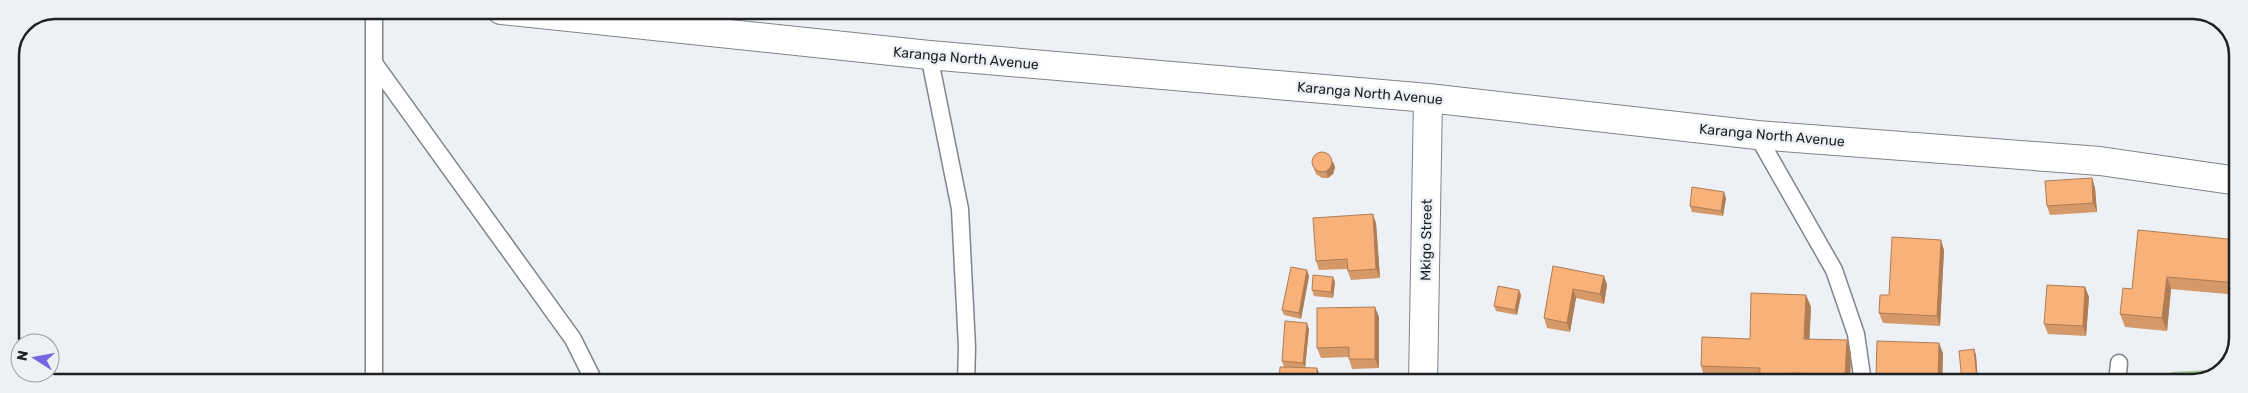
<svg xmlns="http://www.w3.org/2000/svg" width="2248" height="393" viewBox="0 0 2248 393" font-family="Rubik,sans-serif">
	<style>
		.green { fill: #a9ca9f }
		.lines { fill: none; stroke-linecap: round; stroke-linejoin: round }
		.service-casing { stroke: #808488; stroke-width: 19 }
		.minor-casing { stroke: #808488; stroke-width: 30 }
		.path { stroke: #919497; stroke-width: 3; stroke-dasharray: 2.5 4; stroke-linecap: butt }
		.service { stroke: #fff; stroke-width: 16 }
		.minor { stroke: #fff; stroke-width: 28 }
		.wall { fill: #d59868 }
		.shaded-wall { fill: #ae7c55 }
		.building { fill: #f8b179; stroke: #ae7c55 }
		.labels { text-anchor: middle; stroke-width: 5; stroke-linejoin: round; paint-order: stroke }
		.street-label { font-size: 14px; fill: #1e2022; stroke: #edf1f6 }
		.rim { fill: none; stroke: #1e2022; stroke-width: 2.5 }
	</style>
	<rect width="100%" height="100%" fill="#edf1f6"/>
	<path class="green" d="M2224,369L2194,383H2171V372Z"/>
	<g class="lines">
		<defs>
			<path id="service" d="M929,55L960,209L967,347L966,383
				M374,63L573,339L595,383
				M1757,135L1834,270L1856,334L1863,383
				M374,383V10
				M2117,383L2119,363"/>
			<path id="minor" d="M501,10L929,55L1428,98L1757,135L2100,161L2238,181
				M1423,383L1428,98"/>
		</defs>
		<use href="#service" class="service-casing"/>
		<use href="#minor" class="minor-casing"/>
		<path class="path" d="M1196,383L1250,375"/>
		<use href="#service" class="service"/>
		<use href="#minor" class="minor"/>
	</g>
	<path class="wall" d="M1333,162L1335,167L1333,174L1328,178H1322L1316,174L1314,169Z
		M2092,178L2095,188L2097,212L2050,215L2047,206Z
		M1726,198L1723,216L1692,212L1690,206Z
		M1376,223L1380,278L1351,280L1347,269L1319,270L1316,261Z
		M2238,240V295L2171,289L2167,331L2125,327L2120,314L2132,289Z
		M1944,250L1940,326L1883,323L1879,313L1889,295Z
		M1553,266L1604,276L1607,285L1604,304L1576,298L1570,332L1547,328L1544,318Z
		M1309,276L1301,319L1284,315L1282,310Z
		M1335,282L1333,298L1314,296L1312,290Z
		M2085,287L2089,297L2086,336L2048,334L2044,324Z
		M1521,295L1517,315L1496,311L1494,306Z
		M1806,295L1811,307L1809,339L1851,353L1850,383H1759V380L1705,379L1701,366L1750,339Z
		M1379,317V368L1352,369L1349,359V357L1321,358L1317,348Z
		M1309,329L1305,368L1319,373L1292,367H1284L1282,361Z
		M1974,349L1976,355L1978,383H1962V381Z
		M1943,353L1942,383H1878L1876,377Z"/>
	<path class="shaded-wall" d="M1333,162L1335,167L1333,174L1328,178L1326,172Z
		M2092,178L2095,188L2097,212L2093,203Z
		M1724,192L1726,198L1723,216L1721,211Z
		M1373,214L1376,223L1380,278L1376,269Z
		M1941,240L1944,250L1940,326L1937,316Z
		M1307,270L1309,276L1301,319L1299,313Z
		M1604,276L1607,285L1604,304L1600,294Z
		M1333,277L1335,282L1333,298L1331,292Z
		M2167,277L2171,289L2167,331L2162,318Z
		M2085,287L2089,297L2086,336L2083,326Z
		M1573,289L1576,298L1570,332L1567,323Z
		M1519,290L1521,295L1517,315L1515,310Z
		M1806,295L1811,307L1809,351L1804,339Z
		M1375,307L1379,317V368L1375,359Z
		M1307,323L1309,329L1305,368L1303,363Z
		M1847,340L1851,353L1850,383H1848L1845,375Z
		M1939,343L1943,353L1942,383H1940L1938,379Z
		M1974,349L1976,355L1978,383L1977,380Z
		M1317,368L1319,373V383H1317Z
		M1791,373L1795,383H1791Z"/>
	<path class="building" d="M1312 162a10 10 0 1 1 20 0a10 10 0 1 1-20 0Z
		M2092,178L2093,203L2047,206L2045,181Z
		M1692,187L1724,192L1721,211L1690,206Z
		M1373,214L1376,269L1348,271L1347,259L1316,261L1313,218Z
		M2138,230L2238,240V283L2167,277L2162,318L2120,314L2123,288L2132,289Z
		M1892,237L1941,240L1937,316L1879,313L1880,295H1889Z
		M1553,266L1604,276L1600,294L1573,289L1567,323L1544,318Z
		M1291,267L1307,270L1299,313L1282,310Z
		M1313,275L1333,277L1331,292L1312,290Z
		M2047,285L2085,287L2083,326L2044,324Z
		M1498,286L1519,290L1515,310L1494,306Z
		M1751,293L1806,295L1804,339L1847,340L1845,375L1791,373V383H1759L1760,368L1701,366L1702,337L1750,339Z
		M1375,307V359H1349V347L1317,348V308Z
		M1285,321L1307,323L1303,363L1282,361Z
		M1877,341L1939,343L1938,379L1876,377Z
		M1974,349L1977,380L1962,381L1959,351Z
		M1280,367L1317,368V383H1279Z"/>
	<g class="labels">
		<g class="street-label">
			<text transform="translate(966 58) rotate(5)" y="5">Karanga North Avenue</text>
			<text transform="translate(1370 93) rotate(5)" y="5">Karanga North Avenue</text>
			<text transform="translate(1772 135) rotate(5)" y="5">Karanga North Avenue</text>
			<text transform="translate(1426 240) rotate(-89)" y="5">Mkigo Street</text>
		</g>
	</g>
	<path d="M0 0H2248V393H0ZM55 19H2193A36 36 0 0 1 2229 55V338A36 36 0 0 1 2193 374H55A36 36 0 0 1 19 338V55A36 36 0 0 1 55 19Z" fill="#edf1f6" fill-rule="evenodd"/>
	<path class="rim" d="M55 19H2193A36 36 0 0 1 2229 55V338A36 36 0 0 1 2193 374H55A36 36 0 0 1 19 338V55A36 36 0 0 1 55 19Z"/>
	<g transform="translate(35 358) rotate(281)"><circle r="24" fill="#edf1f6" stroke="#9a9da1"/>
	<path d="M0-4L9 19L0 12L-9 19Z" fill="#7967e2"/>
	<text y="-8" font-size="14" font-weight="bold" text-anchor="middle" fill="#1e2022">N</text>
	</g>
</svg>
